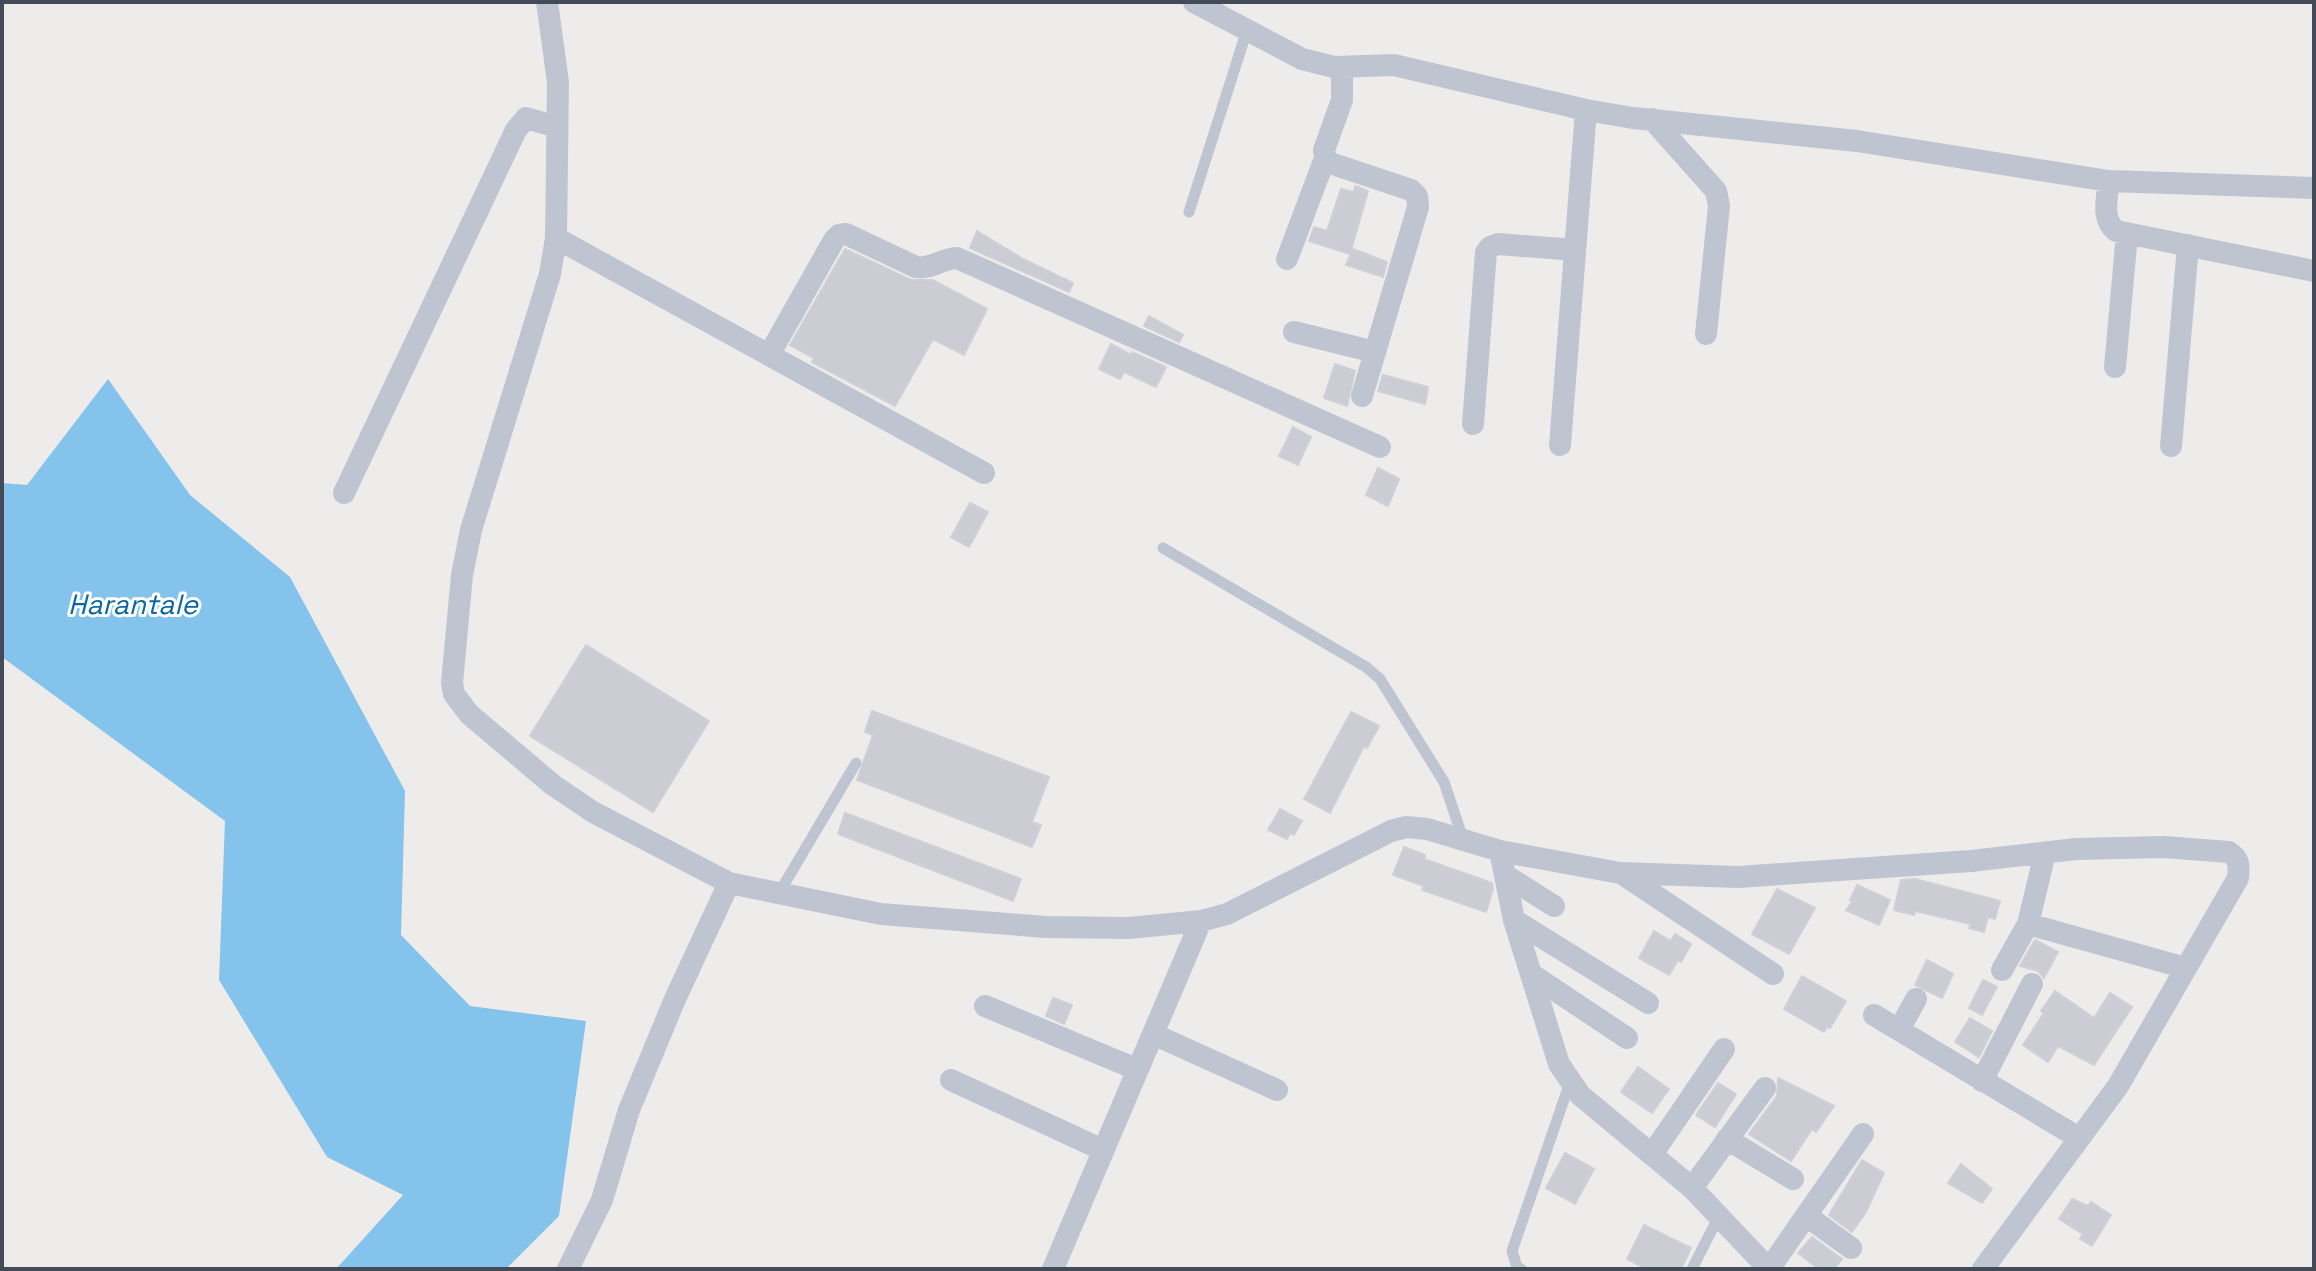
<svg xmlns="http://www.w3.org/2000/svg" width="2316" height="1271" viewBox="0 0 2316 1271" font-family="'Space Grotesk',sans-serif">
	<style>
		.water { fill: #84c3eb }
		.building { fill: #cbccd4; stroke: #cfd0d7; stroke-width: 2 }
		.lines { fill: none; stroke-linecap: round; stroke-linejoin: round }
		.service { stroke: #bec5d1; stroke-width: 11 }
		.minor { stroke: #bec5d1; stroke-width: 22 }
		.labels { text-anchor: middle; stroke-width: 6; stroke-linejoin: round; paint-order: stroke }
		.water-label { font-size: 28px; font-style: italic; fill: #0c68a4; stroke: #fff }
	</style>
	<rect width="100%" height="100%" fill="#eeeceb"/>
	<path class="water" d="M108,379L190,495L290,577L405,791L401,935L470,1006L586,1021L559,1216L506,1269H336L403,1195L327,1157L219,980L225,821L2,657V483L27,485Z"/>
	<path class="building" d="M1355,186L1368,191L1350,254L1309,241L1314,227L1327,231L1341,189L1354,192Z
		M977,231L1023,259L1073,283L1069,292L970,248Z
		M845,249L911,280H933L987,309L964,355L933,339L895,406L812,362L814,358L790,345Z
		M1353,249L1387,262L1383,277L1346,265Z
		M1149,316L1183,335L1179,342L1144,326Z
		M1111,344L1131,355L1132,352L1166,367L1156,387L1124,372L1120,379L1099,369Z
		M1335,364L1355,371L1347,406L1324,398Z
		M1383,375L1428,387L1425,404L1378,391Z
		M1293,427L1311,437L1298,465L1279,456Z
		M1378,468L1399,479L1388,506L1366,495Z
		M970,503L988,512L969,547L951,537Z
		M586,645L709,721L653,812L530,736Z
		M872,711L1049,777L1032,822L1041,825L1032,847L857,780L873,735L865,732Z
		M1351,712L1379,726L1367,748L1364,746L1330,813L1304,799Z
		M1280,809L1302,821L1294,835L1290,833L1287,839L1268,830Z
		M845,813L1021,879L1013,901L838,834Z
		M1404,847L1425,855L1424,859L1492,883L1493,889L1486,912L1422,890L1424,886L1393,875Z
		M1915,879L2000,901L1995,919L1988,917L1984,932L1969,928L1971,924L1915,911L1914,915L1894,910L1901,880Z
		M1857,885L1890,900L1879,925L1846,910L1853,901L1850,900Z
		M1777,889L1815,908L1789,954L1752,934Z
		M1654,931L1671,941L1675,934L1691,944L1681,962L1678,960L1669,975L1639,958Z
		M2035,940L2058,952L2044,978L2038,971L2020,966Z
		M1927,960L1953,974L1942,998L1915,985Z
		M1802,976L1846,1001L1830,1028L1827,1027L1824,1032L1784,1009Z
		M1983,980L1997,987L1982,1015L1969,1008Z
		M2055,991L2094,1018L2110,993L2132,1007L2094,1065L2058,1046L2048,1062L2023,1045L2044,1013L2041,1011Z
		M1053,998L1072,1005L1064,1024L1046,1016Z
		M1970,1018L1992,1031L1979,1057L1955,1042Z
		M1638,1067L1669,1089L1652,1113L1621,1092Z
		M1778,1078L1834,1106L1816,1132L1812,1129L1791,1161L1749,1134L1777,1096Z
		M1718,1083L1736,1094L1715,1127L1696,1115Z
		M1565,1153L1594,1169L1575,1204L1546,1188Z
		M1862,1160L1884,1173L1866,1212L1852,1232L1829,1215Z
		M1961,1164L1992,1189L1982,1203L1948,1183Z
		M2072,1199L2088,1206L2091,1202L2111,1215L2092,1246L2080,1239L2083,1234L2059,1219Z
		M1644,1225L1691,1248L1681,1269H1647L1627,1259Z
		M1812,1237L1842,1259L1834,1269H1819L1798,1253Z"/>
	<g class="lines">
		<path class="service" d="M1189,212L1247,30
			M1163,548L1366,667L1380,679L1444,782L1463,839
			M779,893L856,763
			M1521,1269L1517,1267L1512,1251L1570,1082
			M1692,1269L1719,1216"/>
		<path class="minor" d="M547,2L558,82L556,238L550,274L471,530L462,575L452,683L454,694L469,714L553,785L593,812L729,883L881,914L1046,927L1129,928L1201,921L1227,914L1391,831L1406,827L1427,829L1500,851L1620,873L1738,877L1971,861L2076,849L2164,847L2229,852C2240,859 2239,866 2238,878L2118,1086L1983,1269
			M1194,2L1302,59L1334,67L1394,65L1586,110L1633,118L1857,141L2109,181L2314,188
			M1342,67V100L1324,150L1325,158L1330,163L1411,190L1417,196L1418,207L1362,396
			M1652,119L1716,191L1719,206L1706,334
			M2109,181C2107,200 2101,218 2116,231L2314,271
			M556,238L984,473
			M1287,259L1325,158
			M1294,332L1375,352
			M769,355L834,240L839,235L846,234L916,267C931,270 942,258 957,258L1380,447
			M2115,367L2127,234
			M1473,424L1486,252L1490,247L1498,244L1575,250
			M1560,445L1586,110
			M2171,446L2188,245
			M344,493L516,130L526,118L557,127
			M1500,851L1514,920L1559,1064L1580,1095L1692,1188L1769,1269
			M1621,873L1773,974
			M1505,875L1554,906
			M1514,920L1648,1003
			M2028,924L2186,968
			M2002,970L2028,924L2045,853
			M1531,974L1627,1038
			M985,1006L1136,1069
			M1874,1015L2079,1138
			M1899,1030L1916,999
			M1153,1034L1277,1090
			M951,1080L1103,1150
			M1982,1081L2032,984
			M1727,1139L1793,1179
			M1653,1153L1724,1049
			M1692,1188L1765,1088
			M1807,1216L1851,1248
			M568,1269L602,1200L629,1110L675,999L729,883
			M1053,1269L1201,921
			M1769,1269L1863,1134"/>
	</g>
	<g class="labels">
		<g class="water-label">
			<text x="133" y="614">Harantale</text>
		</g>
	</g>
	<rect width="2316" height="1271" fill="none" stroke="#444b58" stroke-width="8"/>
</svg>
